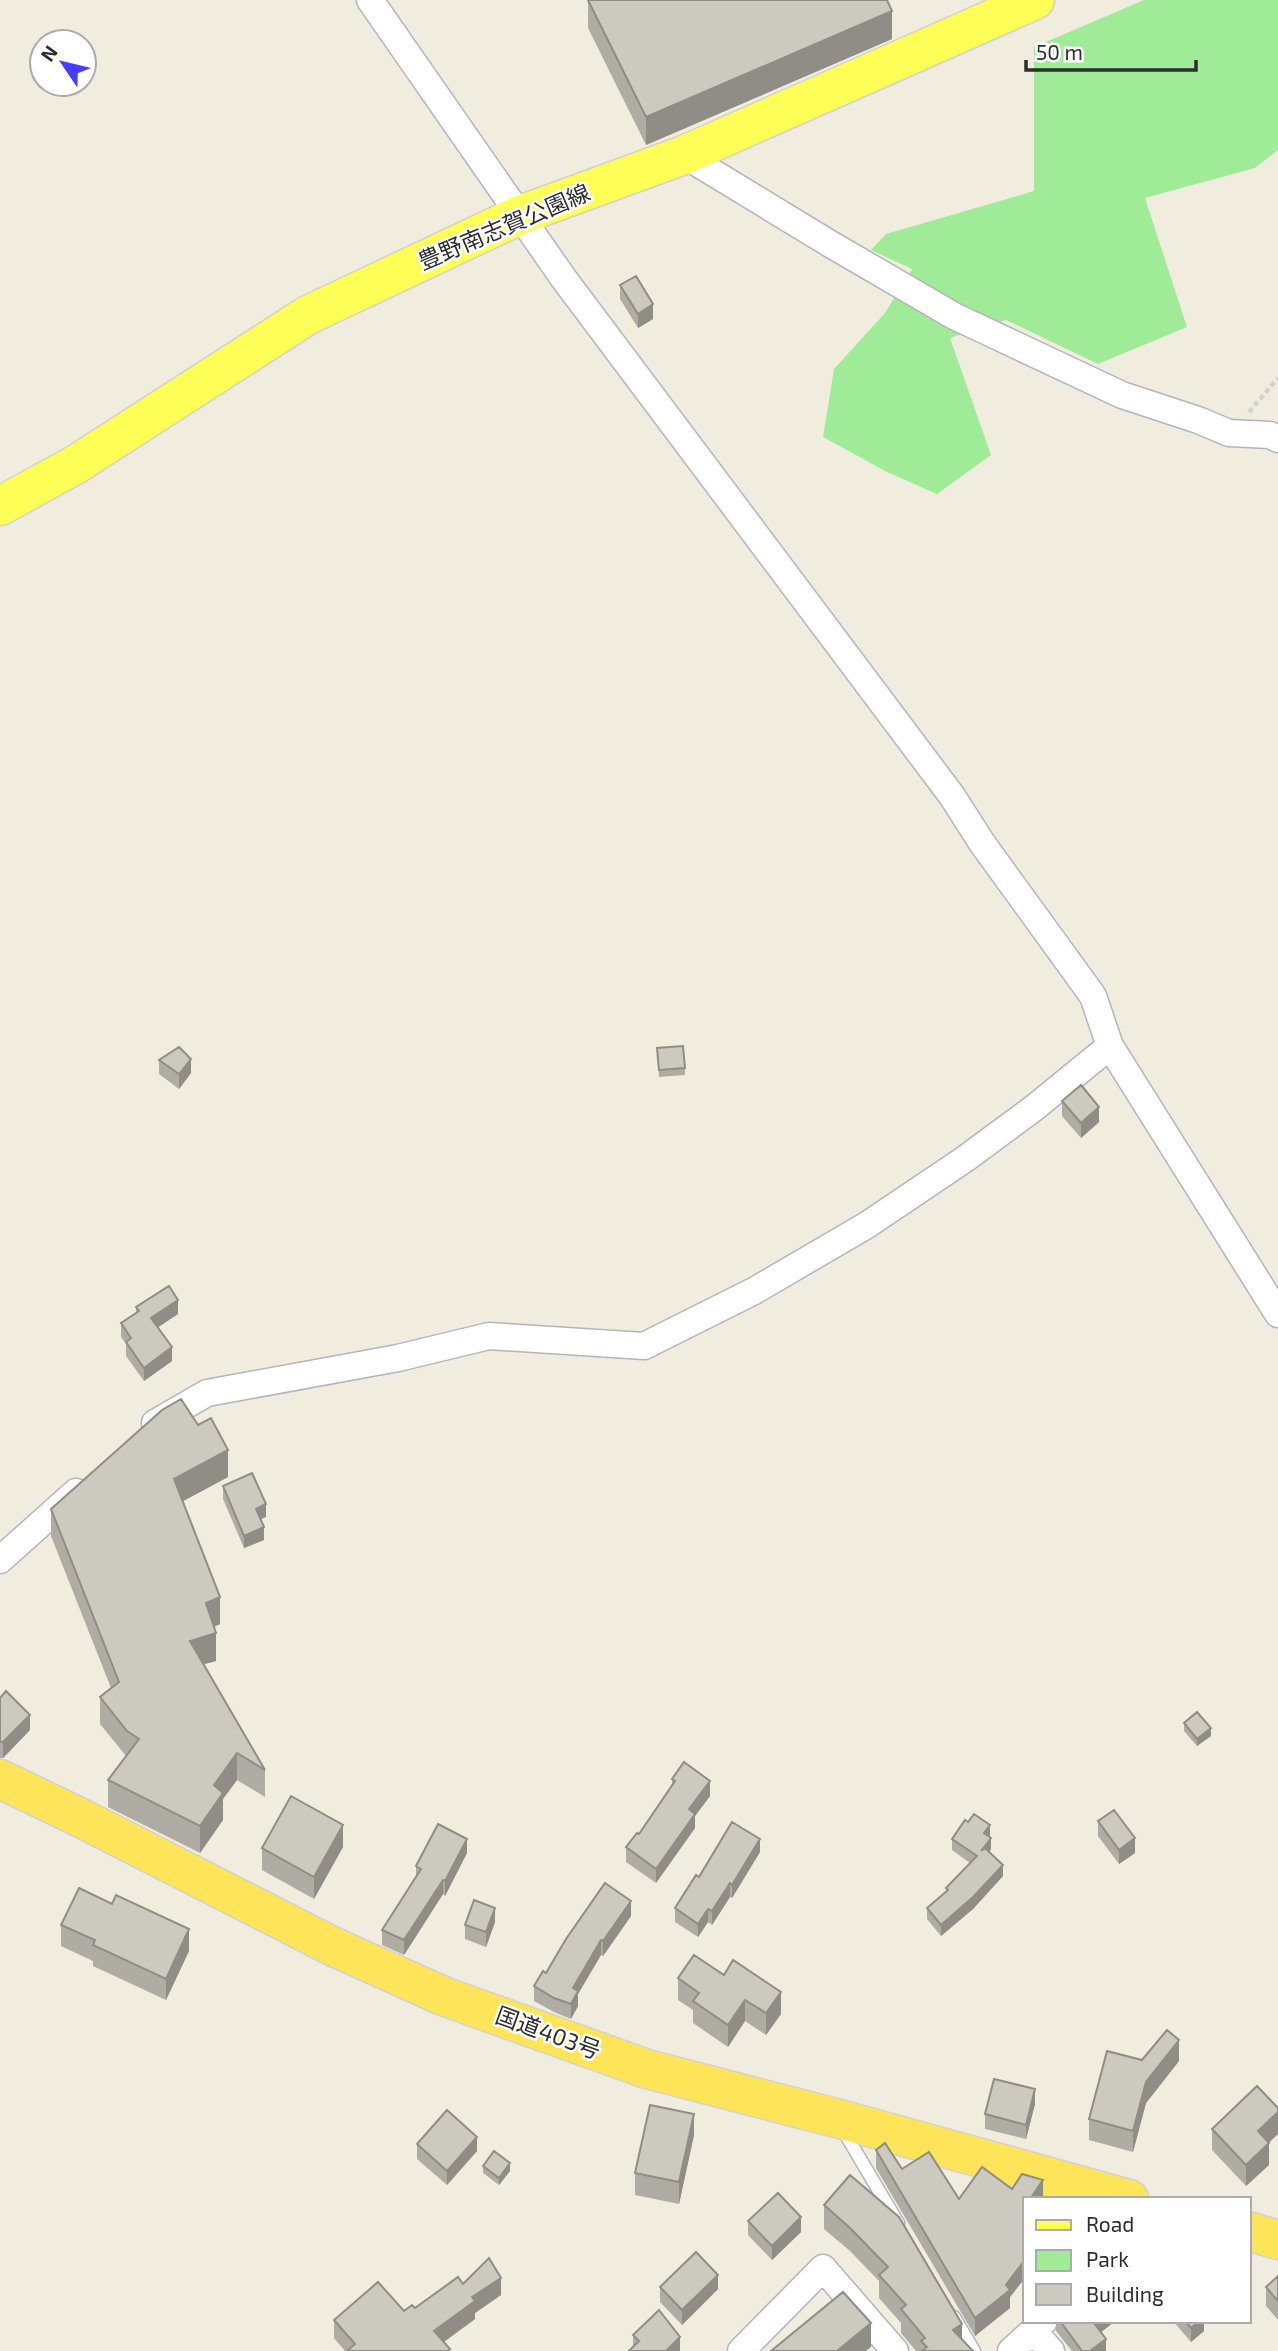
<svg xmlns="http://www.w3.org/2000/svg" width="1278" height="2351" viewBox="0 0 1278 2351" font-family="'Exo 2','Noto Sans JP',sans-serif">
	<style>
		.green { fill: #9feb97 }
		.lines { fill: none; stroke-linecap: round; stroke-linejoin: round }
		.service-casing { stroke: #b3b3c2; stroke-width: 15 }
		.minor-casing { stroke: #b3b3c2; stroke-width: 29 }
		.primary-casing { stroke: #d1d1d1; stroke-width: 41 }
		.trunk-casing { stroke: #d1d1d1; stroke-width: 41 }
		.path { stroke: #d1d1d1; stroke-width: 4.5; stroke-dasharray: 5 3.5; stroke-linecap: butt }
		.service { stroke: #fff; stroke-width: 12 }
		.minor { stroke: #fff; stroke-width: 26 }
		.primary { stroke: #fdfe56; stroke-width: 38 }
		.trunk { stroke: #fee458; stroke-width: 38 }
		.wall { fill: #afada3 }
		.shaded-wall { fill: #8f8d85 }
		.building { fill: #ccc9be; stroke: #8f8d85; stroke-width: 2 }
		.labels { text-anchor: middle; stroke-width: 5; stroke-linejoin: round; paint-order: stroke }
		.street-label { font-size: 23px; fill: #2d2d2d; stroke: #fff }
	</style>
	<rect width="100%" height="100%" fill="#f0eddf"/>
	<path class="green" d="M1144,0H1278V150L1255,168L1145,198L1187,327L1098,364L1006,320L950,338L991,455L937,494L887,472L823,437L834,369L885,313L912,269L871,250L886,234L1034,191V47Z"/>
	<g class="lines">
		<defs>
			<path id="service" d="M843,2130L898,2223
				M954,2317L974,2351"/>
			<path id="minor" d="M370,0L564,279L952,796L982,843L1093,996L1110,1046L1278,1314
				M684,155L832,245L954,316L1122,395L1198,420L1229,433L1270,435L1278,439
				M155,1423L207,1393L398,1358L489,1336L644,1346L754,1291L867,1225L965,1159L1034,1108L1110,1046
				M0,1560L76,1492
				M1033,2331L1051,2351
				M741,2351L823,2268L895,2351
				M1011,2351L1044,2321"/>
			<path id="primary" d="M0,506L75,465L308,315L520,215L684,155L1035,0"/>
			<path id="trunk" d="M0,1779L81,1818L332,1946L443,1996L647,2069L836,2118L1129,2199
				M1248,2231L1278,2240"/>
		</defs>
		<use href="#service" class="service-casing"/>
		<use href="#minor" class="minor-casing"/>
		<use href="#primary" class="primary-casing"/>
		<use href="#trunk" class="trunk-casing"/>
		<path class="path" d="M1249,412L1278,378"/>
		<use href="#service" class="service"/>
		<use href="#minor" class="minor"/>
		<use href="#primary" class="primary"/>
		<use href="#trunk" class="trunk"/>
	</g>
	<path class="wall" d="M588,0L892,39L646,145L588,28Z
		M620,285L653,319L638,328L620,299Z
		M657,1048L685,1068V1075L659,1077Z
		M159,1060L191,1073L179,1089L159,1074Z
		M1062,1101L1099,1122L1081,1138L1062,1116Z
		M136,1307L178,1314L158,1327L172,1361L144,1381L126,1356V1344L121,1337V1323L136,1313Z
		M228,1477L183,1501L220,1624L214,1627L216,1661L203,1664L265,1770V1797L237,1780L223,1799V1820L200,1853L108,1807V1780L126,1756L100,1724V1697L111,1688L51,1536V1509Z
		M223,1486L266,1517L260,1519L264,1540L244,1548L223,1499Z
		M0,1698L30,1730L3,1758H0Z
		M1184,1723L1211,1736L1197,1746L1184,1731Z
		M672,1779L710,1796L695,1816V1828L656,1883L626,1862V1847L639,1834L672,1787Z
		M1098,1821L1135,1853L1119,1864L1098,1836Z
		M990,1836L991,1849L989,1852L1003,1876L973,1909L941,1936L927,1919V1908L946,1891V1888L970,1863L952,1850V1839Z
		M343,1847L314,1899L262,1870V1848Z
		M760,1852L732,1898L730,1897L712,1925L708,1922L698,1937L675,1922V1908L699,1877Z
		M467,1853L445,1896L443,1894L404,1955L382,1945V1930L416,1877V1866Z
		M631,1916L603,1956L601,1955L578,1994V2006L571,2019L554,2012L534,2001V1986L546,1973Z
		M495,1922L486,1947L465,1939V1925Z
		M61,1925L189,1951L166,2000L93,1966V1961L61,1946Z
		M694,1955L781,2014L766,2035L745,2021L728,2047L693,2023V2010L678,2000V1978Z
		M1142,2060L1179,2061L1146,2103L1133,2152L1089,2140V2119Z
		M1035,2104L1026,2139L985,2129V2114Z
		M1278,2108V2134L1268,2143L1269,2165L1246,2186L1212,2150V2129Z
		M694,2135L679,2204L635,2195V2173Z
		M417,2144L477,2151L447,2185L417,2159Z
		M876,2150L902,2169L959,2199L1012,2189L1043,2198L1024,2199V2279L1010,2297V2308L975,2336L876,2168Z
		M483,2166L510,2171L499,2185L483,2173Z
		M850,2175L962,2339L973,2351H916L901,2333V2323L879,2298V2281L850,2251L824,2229V2205Z
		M748,2221L801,2232L772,2260L748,2235Z
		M1278,2276V2320L1266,2306V2287Z
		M463,2284L501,2295L475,2313V2319L444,2342L450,2351H345L334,2338V2320L404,2311L415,2308Z
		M660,2287L718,2289L682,2325L660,2302Z
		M1056,2321H1115L1101,2332L1106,2351H1072L1056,2331Z
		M1173,2321H1204V2331L1191,2342Z
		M633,2335L680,2351L633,2347Z"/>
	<path class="shaded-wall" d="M892,11V39L646,145V117Z
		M653,304V319L638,328V314Z
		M191,1059V1073L179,1089V1074Z
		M1099,1107V1122L1081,1138V1123Z
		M178,1300V1314L151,1332V1318Z
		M172,1347V1361L144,1381V1368Z
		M228,1450V1477L174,1506V1479Z
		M266,1504V1517L256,1521V1509Z
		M264,1527V1540L244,1548V1536Z
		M220,1597V1624L206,1630V1603Z
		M216,1633V1661L190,1668V1641Z
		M30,1715V1730L3,1758V1742Z
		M1211,1728V1736L1197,1746V1739Z
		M237,1753V1780L223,1799V1820L200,1853V1826L214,1785Z
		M710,1781V1796L695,1816V1828L656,1883V1869L689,1809Z
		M343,1825V1847L314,1899V1877Z
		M990,1825V1836L984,1844V1833Z
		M991,1838V1849L981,1863V1851Z
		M1135,1838V1853L1119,1864V1850Z
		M467,1839V1853L445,1896V1881Z
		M760,1839V1852L732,1898V1885Z
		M1003,1865V1876L973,1909L941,1936V1925Z
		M443,1880V1894L404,1955V1940Z
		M730,1883V1897L712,1925V1911Z
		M631,1901V1916L603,1956V1941Z
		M495,1908V1922L486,1947V1932Z
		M708,1909V1922L698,1937V1924Z
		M189,1929V1951L166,2000V1979Z
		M601,1940V1955L578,1994V2006L571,2019V2004L573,1988Z
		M781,1992V2014L766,2035V2013Z
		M745,2000V2021L728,2047V2025Z
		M1179,2040V2061L1146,2103L1133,2152V2131L1146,2082Z
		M1035,2089V2104L1026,2139V2125Z
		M1278,2112V2134L1258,2153V2131Z
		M694,2114V2135L679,2204V2182Z
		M477,2137V2151L447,2185V2171Z
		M1269,2143V2165L1246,2186V2165Z
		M510,2163V2171L499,2185V2178Z
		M1043,2180V2198L1030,2199Z
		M801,2217V2232L772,2260V2246Z
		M1024,2261V2279L1010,2297V2308L975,2336V2318L1006,2285Z
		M718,2275V2289L682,2325V2310Z
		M501,2278V2295L475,2313V2319L434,2349V2331L472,2297Z
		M1097,2321H1115L1094,2338V2323Z
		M1199,2321H1204V2331L1191,2342V2328Z
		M871,2323V2347L866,2351H837Z
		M962,2324V2347L953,2330Z
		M680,2337V2351H666Z
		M1106,2339V2351H1090Z"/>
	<path class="building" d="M588,0H887L892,11L646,117Z
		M636,276L653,304L638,314L620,285Z
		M683,1046L685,1068L659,1070L657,1048Z
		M179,1047L191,1059L179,1074L159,1060Z
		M1081,1085L1099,1107L1081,1123L1062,1101Z
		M169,1286L178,1300L151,1318L172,1347L144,1368L126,1342L131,1338L121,1323L139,1311L136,1307Z
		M181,1399L198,1425L211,1418L228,1450L174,1479L220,1597L206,1603L216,1633L190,1641L265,1770L237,1753L214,1785L223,1793L200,1826L108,1780L139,1739L127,1731L100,1697L119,1682L51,1509L162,1410Z
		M252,1473L266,1504L256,1509L264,1527L244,1536L223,1486Z
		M6,1691L30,1715L3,1742H0V1698Z
		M1197,1712L1211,1728L1197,1739L1184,1723Z
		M684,1762L710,1781L689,1809L695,1814L656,1869L626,1847L637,1833L639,1834L675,1781L672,1779Z
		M291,1796L343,1825L314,1877L262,1848Z
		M1114,1810L1135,1838L1119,1850L1098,1821Z
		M974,1814L990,1825L984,1833L991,1838L981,1851L985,1848L1003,1865L973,1897L941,1925L927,1908L948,1890L946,1888L977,1856L952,1839L965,1820L968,1822Z
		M732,1822L760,1839L732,1885L730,1883L712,1911L708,1909L698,1924L675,1908L696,1875L699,1877Z
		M438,1824L467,1839L445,1881L443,1880L404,1940L382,1930L421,1869L416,1866Z
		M605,1883L631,1901L603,1941L601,1940L573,1988L578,1991L571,2004L554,1998L534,1986L543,1971L546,1973L566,1939Z
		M79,1888L112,1904L116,1895L189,1929L166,1979L93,1945L95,1940L61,1925Z
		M474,1900L495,1908L486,1932L465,1925Z
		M694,1955L724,1975L733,1960L781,1992L766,2013L745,2000L728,2025L693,2001L699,1993L678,1978Z
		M1167,2030L1179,2040L1146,2082L1133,2131L1089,2119L1107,2051L1142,2060Z
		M994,2079L1035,2089L1026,2125L985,2114Z
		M1257,2086L1278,2108V2112L1258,2131L1269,2143L1246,2165L1212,2129Z
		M650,2105L694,2114L679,2182L635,2173Z
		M447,2110L477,2137L447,2171L417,2144Z
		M885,2143L902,2169L929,2152L959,2199L982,2167L1012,2189L1022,2174L1043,2180L1030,2199H1024V2261L1006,2285L1010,2290L975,2318L876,2150Z
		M494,2151L510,2163L499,2178L483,2166Z
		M850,2175L899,2217L962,2324L953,2330L973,2351H922L927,2347L921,2341L925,2338L901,2309L906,2305L879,2275L888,2267L850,2228L824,2205Z
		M778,2193L801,2217L772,2246L748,2221Z
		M696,2252L718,2275L682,2310L660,2287Z
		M489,2258L501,2278L472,2297L475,2301L434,2331L450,2349L448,2351H347L355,2344L334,2320L378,2282L404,2311L412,2305L415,2308L458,2277L463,2284Z
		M1278,2276V2301L1266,2287Z
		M843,2292L871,2323L837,2351H771Z
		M659,2310L680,2337L666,2351H629L639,2341L633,2335Z
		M1060,2321H1097L1094,2323L1106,2339L1090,2351H1082Z
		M1185,2321H1199L1191,2328Z"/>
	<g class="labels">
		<g class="street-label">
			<text transform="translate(504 227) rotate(-23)" y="8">豊野南志賀公園線</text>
			<text transform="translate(548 2033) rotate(20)" y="8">国道403号</text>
		</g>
	</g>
	<rect x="1023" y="2197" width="228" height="126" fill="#ffffff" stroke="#ababab" stroke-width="2"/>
	<rect x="1036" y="2220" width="35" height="10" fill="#fdfe56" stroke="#ababab" stroke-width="2"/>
	<text x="1086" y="2232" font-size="21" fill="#2d2d2d">Road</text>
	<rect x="1036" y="2250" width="35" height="21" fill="#9feb97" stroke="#ababab" stroke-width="2"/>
	<text x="1086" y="2267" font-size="21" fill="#2d2d2d">Park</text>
	<rect x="1036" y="2284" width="35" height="21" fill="#ccc9be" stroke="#ababab" stroke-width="2"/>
	<text x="1086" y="2302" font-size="21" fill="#2d2d2d">Building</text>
	<g transform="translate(63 63) rotate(305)"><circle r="33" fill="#ffffff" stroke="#ababab" stroke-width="2"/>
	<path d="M0-5L12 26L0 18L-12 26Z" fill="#473dff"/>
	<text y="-10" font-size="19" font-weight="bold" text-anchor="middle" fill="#2d2d2d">N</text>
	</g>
	<path d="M1026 60v10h170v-10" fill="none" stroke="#2d2d2d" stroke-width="3.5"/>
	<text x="1036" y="60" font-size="21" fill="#2d2d2d" stroke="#ffffff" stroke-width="5" paint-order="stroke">50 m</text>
</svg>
